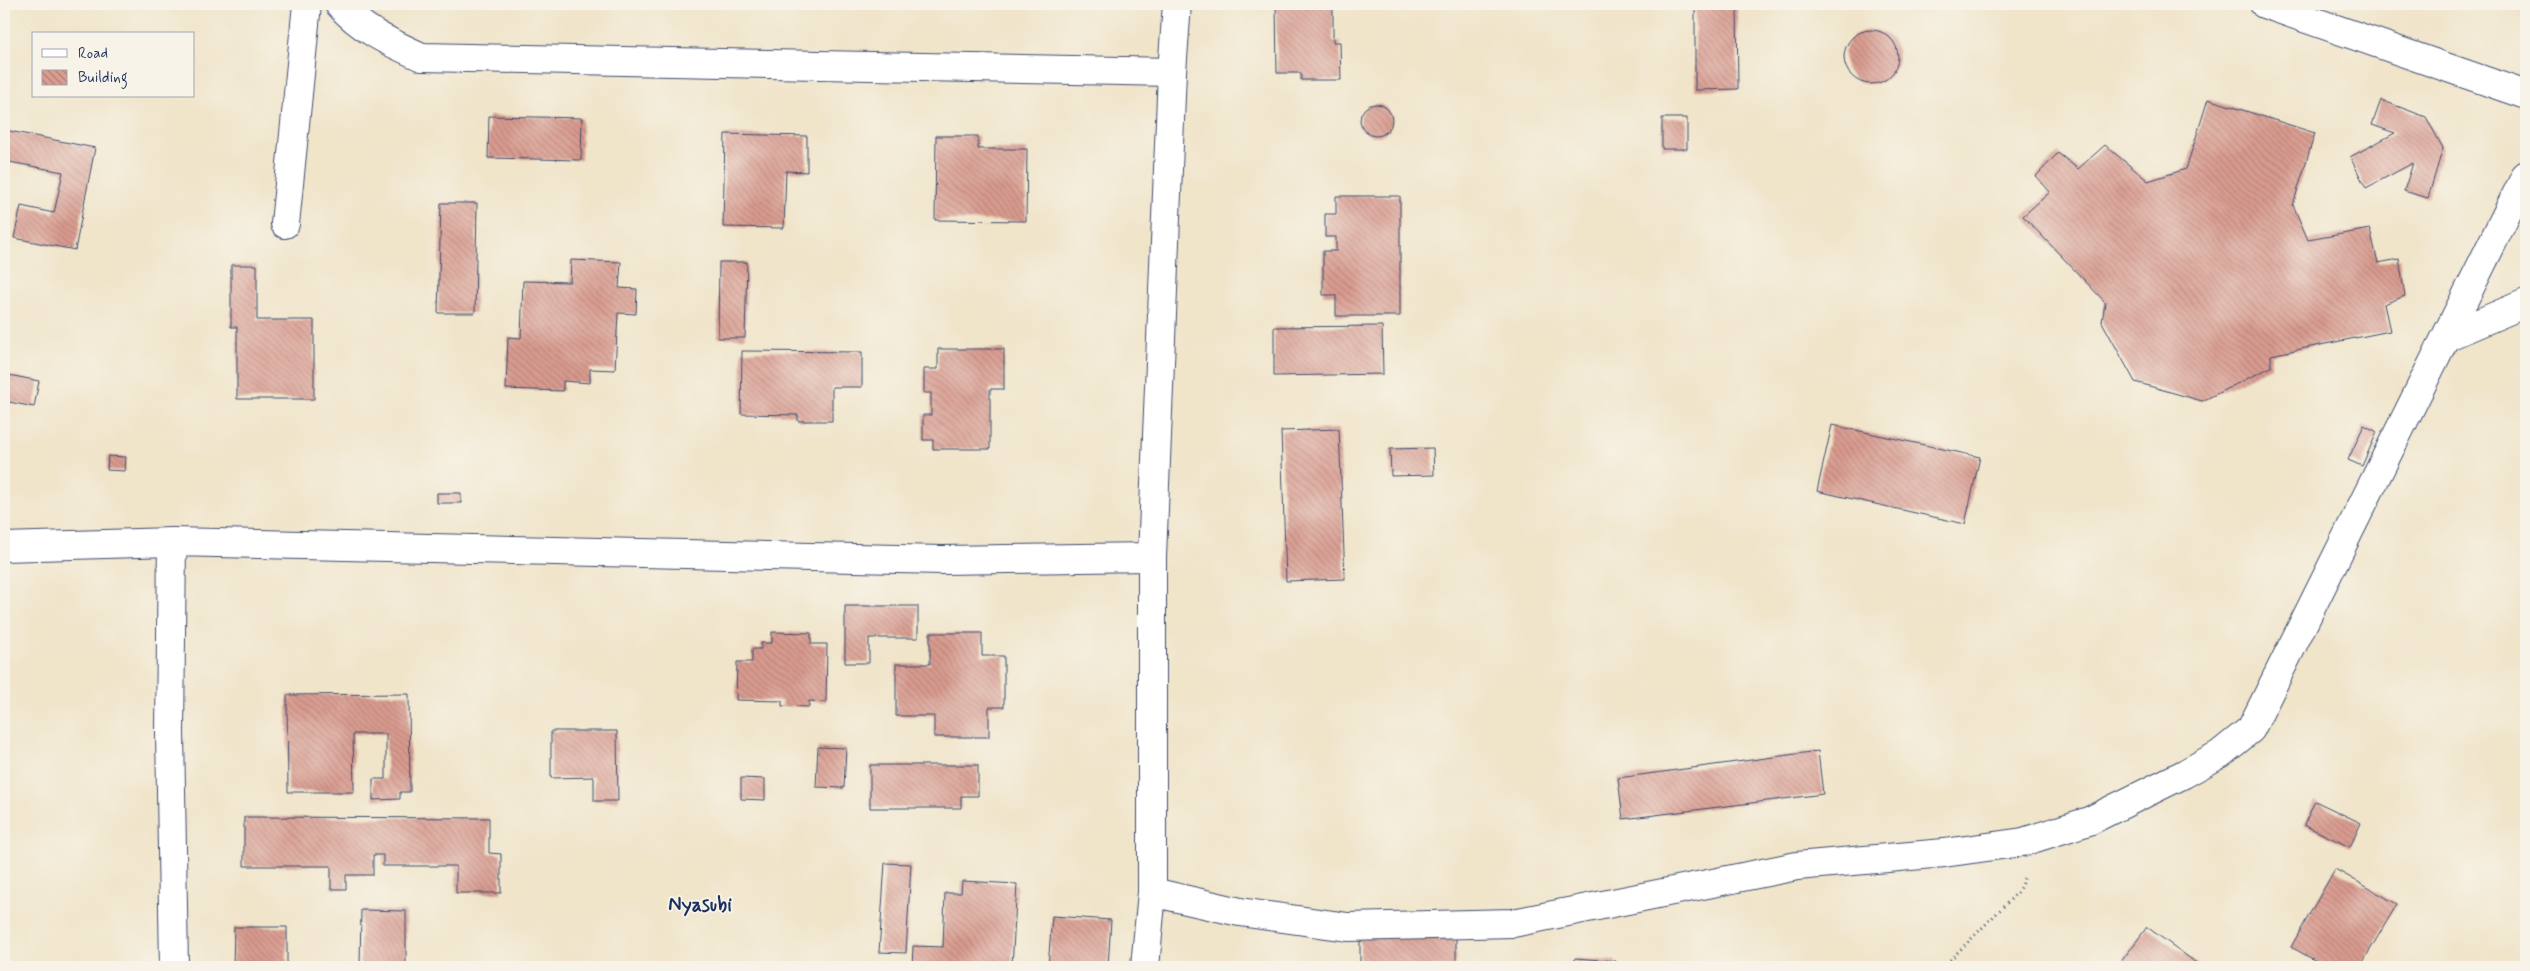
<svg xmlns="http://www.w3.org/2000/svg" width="2530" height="971" viewBox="0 0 2530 971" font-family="Mynerve,sans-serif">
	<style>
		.building { fill: url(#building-back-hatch) }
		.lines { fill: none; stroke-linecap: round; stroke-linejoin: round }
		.street-casing { stroke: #3b4a6e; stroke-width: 30 }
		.path { stroke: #3b4a6e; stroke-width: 3; stroke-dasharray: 1 4; stroke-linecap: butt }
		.street { stroke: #fff; stroke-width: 28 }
		.labels { text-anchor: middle; stroke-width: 4; stroke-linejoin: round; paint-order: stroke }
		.quarter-label { font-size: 20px; font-weight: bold; fill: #1b2f5e; stroke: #f7f3e8 }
	</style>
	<defs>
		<pattern id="building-back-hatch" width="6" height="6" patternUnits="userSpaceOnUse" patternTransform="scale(1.25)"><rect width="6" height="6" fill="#da9b8f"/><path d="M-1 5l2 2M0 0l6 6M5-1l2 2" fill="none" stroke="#b07f78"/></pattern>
	</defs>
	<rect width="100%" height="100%" fill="#f7f3e8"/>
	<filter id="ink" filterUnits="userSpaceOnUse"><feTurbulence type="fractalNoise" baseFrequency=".02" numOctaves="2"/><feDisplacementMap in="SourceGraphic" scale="10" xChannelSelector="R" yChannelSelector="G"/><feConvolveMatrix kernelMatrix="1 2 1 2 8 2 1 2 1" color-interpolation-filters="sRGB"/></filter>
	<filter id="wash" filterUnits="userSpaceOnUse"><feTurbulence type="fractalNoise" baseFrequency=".0096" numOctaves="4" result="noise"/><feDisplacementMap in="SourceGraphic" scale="20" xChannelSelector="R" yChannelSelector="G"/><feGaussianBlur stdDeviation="1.12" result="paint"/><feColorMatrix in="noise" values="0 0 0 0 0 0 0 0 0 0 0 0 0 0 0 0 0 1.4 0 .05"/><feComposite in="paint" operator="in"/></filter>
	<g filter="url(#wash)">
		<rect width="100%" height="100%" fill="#f0e4c9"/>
		<g id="blocks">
			<path class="building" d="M1276,4H1333V42H1340L1341,80H1301V73H1277Z
				M1695,4H1737L1738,89L1695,90Z
				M1844 57a27 27 0 1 1 54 0a27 27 0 1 1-54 0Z
				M2208,99L2315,133L2293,205L2308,240L2370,229L2378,263L2399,259L2405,296L2384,304L2390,331L2271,355V367L2202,401L2135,382L2102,322L2105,302L2023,216L2050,192L2036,176L2058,153L2078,169L2105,145L2148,181L2186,169Z
				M2381,100L2426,117L2443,148L2428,198L2404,191L2413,163L2366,188L2350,157L2395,133L2372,125Z
				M1360 120a16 16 0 1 1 32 0a16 16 0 1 1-32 0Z
				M489,116L582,118L581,160L488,158Z
				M1662,118H1687V149H1662Z
				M4,130L95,148L75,250L14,238L21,206L54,213L63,172L4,161Z
				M725,134L807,136V172L786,171L784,228L723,227Z
				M936,136H978V149H1027L1026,221L935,220Z
				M1336,196H1400V316H1336V295H1323V251H1336V237H1325V214H1336Z
				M441,203H477L475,313H438Z
				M571,260L621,262L619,288L637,289L636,314L618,313L615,370L590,369V383L563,381V391L506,389L508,337L521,338L523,281L570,282Z
				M719,262H747L745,338H718Z
				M231,265H257V320H314V399H237V327H231Z
				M1382,326L1383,374L1274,376V327Z
				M938,349H1004V389H990V449H933V440H923V415H931V393H924V369H938Z
				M742,351L862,352V387H832V421H798V415L741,414Z
				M4,374L39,381L34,407L4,401Z
				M1832,425L1980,457L1965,524L1817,491Z
				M2364,425L2377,432L2362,466L2348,460Z
				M1339,429L1345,579L1286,581L1281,431Z
				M1433,448L1434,475L1391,476L1390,449Z
				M108,456L126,457L125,471L107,470Z
				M437,493H461V503H437Z
				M845,606H918V638H869V663H845Z
				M772,632L811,633V644H827L826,702L809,701V707L782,706V701L736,700L737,662H752V649H761V643H772Z
				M930,633H982V656H1004V707H989V737H934V716H896V664H930Z
				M409,694L410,792H400V799L373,800V779H386V734H353L354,792H288L287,695Z
				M551,731H617L618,801H594V777L551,778Z
				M818,747L846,748L844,788L816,787Z
				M1818,751L1823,794L1623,819L1618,778Z
				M870,765H978V796H961V808H870Z
				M741,778L765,779V800L741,799Z
				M2315,801L2361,823L2350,847L2304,825Z
				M244,817L489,818V853L501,854V893H456V866H383V855H373V875H346V889H331V866H244Z
				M885,863L911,864L906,953L879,952Z
				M2335,869L2397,904L2360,967H2327L2291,947Z
				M962,881L1017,884L1012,967H912L913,946L943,947L945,893H961Z
				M361,910L406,911V967H360Z
				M1052,916L1111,920L1108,967H1048Z
				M234,927H287V967H233Z
				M2147,927L2202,967H2117Z
				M1360,934L1456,935V967H1360Z
				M1575,958L1616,961L1615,967H1574Z"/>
		</g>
	</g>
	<g filter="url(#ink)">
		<use href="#blocks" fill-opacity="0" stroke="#3b4a6e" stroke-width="1"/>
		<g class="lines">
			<defs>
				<path id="street" d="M339,4C361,30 391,43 422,57L1172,72
					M2264,4L2526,95
					M285,224L307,4
					M2446,337L2526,303
					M172,542L170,732L174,967
					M4,547L172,542L942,560L1152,557
					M1152,892L1240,912L1348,927L1513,923L1797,866L1944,853L2023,842L2089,821L2184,774L2220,754L2251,729L2526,175
					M1145,967L1152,892V557L1172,72L1177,4"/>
			</defs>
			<use href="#street" class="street-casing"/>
			<path class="path" d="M1943,967L2018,892L2025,876"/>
			<use href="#street" class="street"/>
		</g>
	</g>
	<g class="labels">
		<g class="quarter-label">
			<text x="700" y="911">Nyasubi</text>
		</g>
	</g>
	<rect width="2530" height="971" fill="none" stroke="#f7f3e8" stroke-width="20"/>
	<rect x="32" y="32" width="162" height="65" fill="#f7f3e8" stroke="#9fa5b1"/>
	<rect x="42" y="49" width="25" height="8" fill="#ffffff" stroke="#9fa5b1"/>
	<text x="78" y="58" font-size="15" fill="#1b2f5e">Road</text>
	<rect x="42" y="70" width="25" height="15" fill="url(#building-back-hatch)" stroke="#9fa5b1"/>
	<text x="78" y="82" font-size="15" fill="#1b2f5e">Building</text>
</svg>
